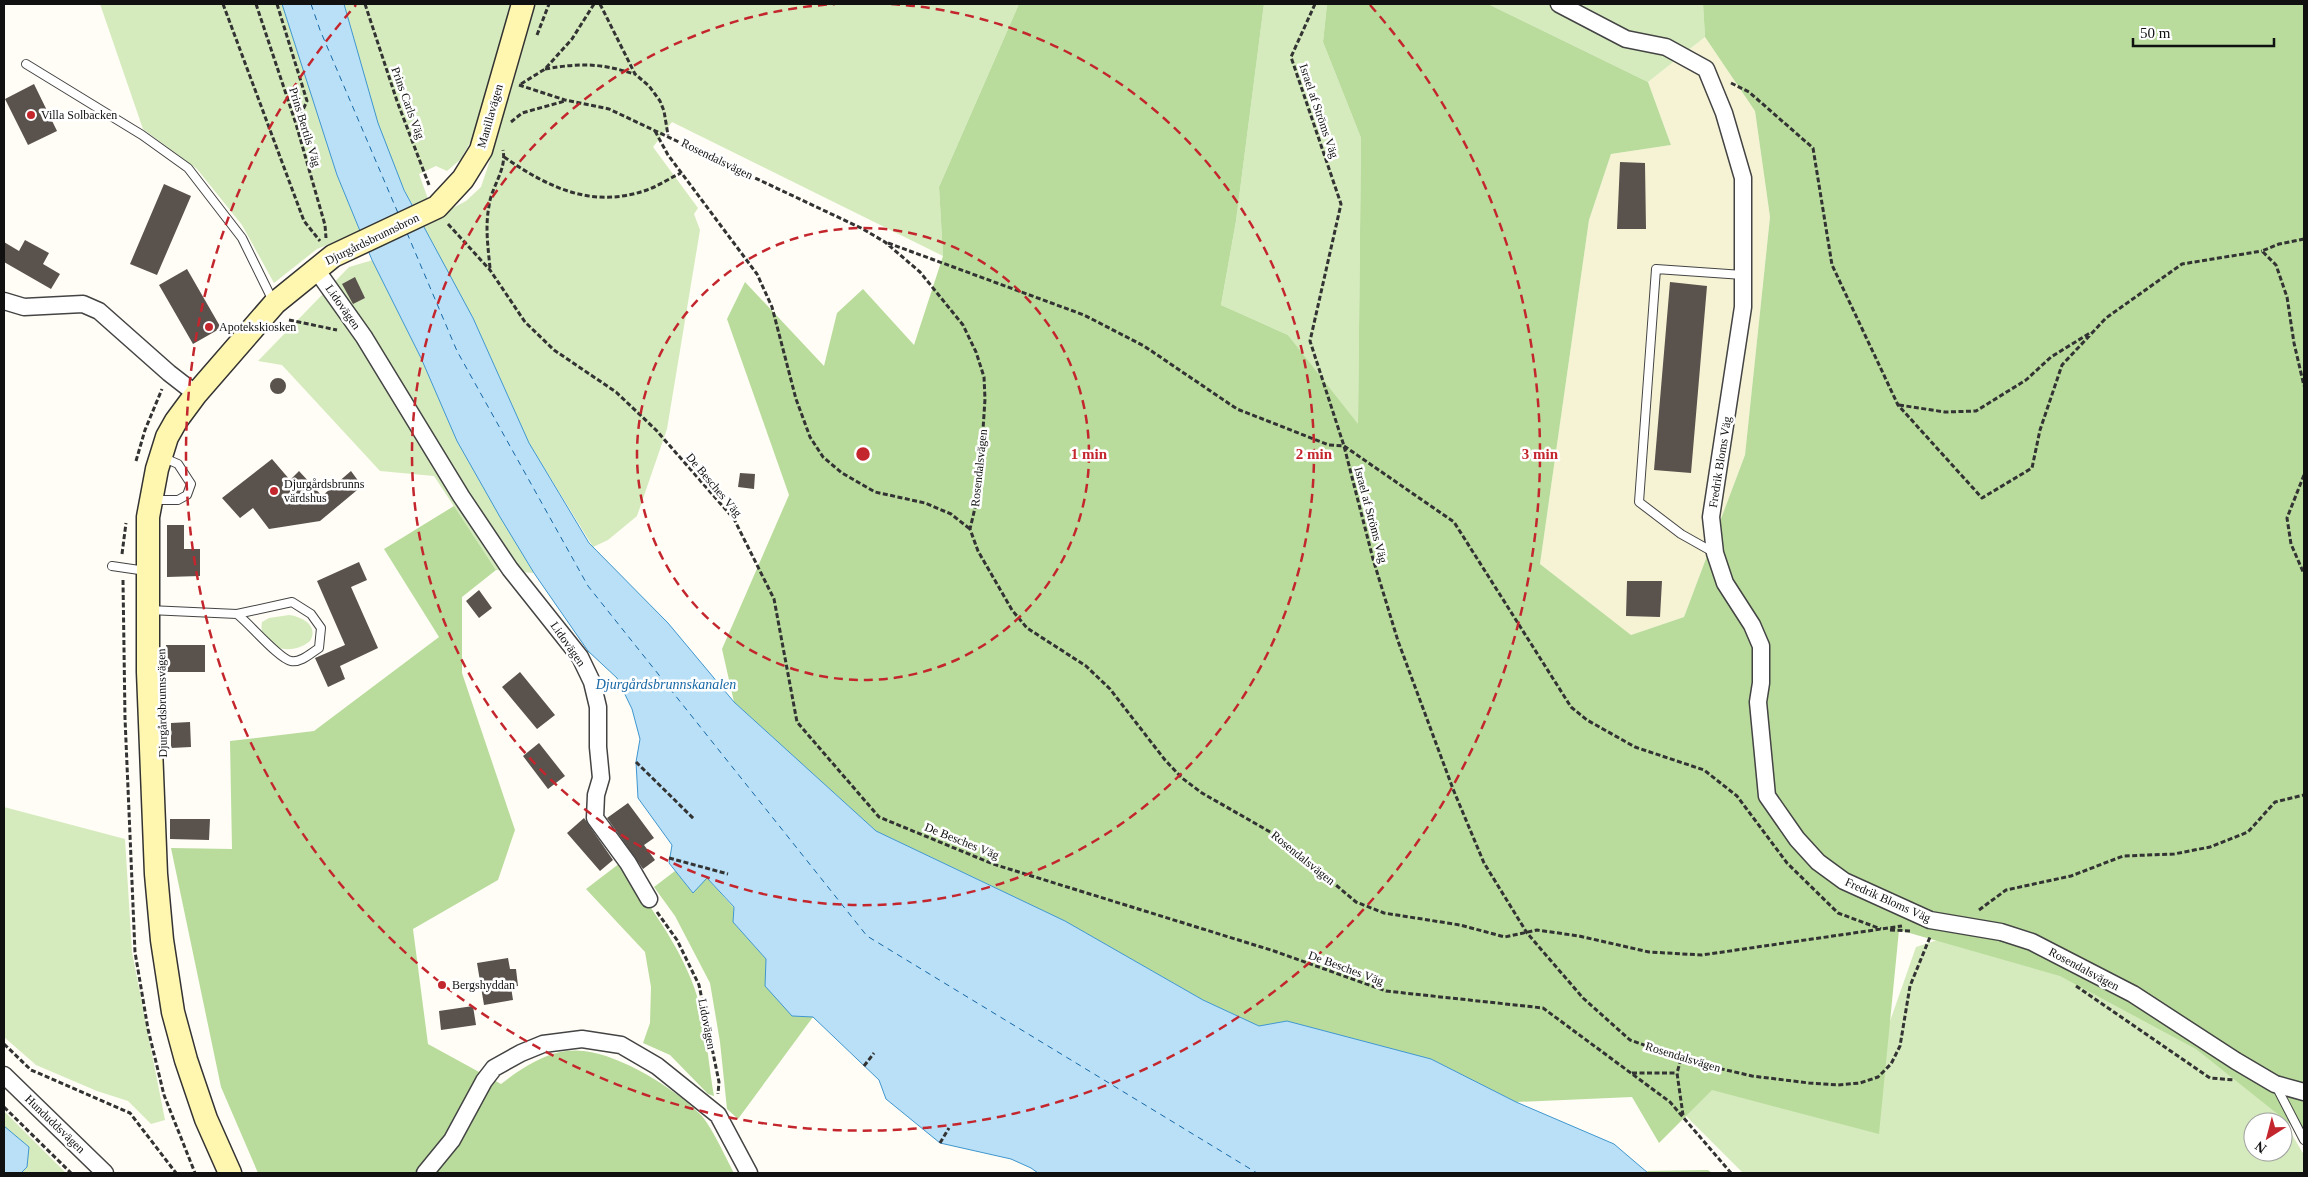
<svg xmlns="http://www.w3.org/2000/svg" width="2308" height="1177" viewBox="0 0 2308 1177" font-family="'Times New Roman',serif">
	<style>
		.farmland { fill: #f6f3d4 }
		.green { fill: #d5ebbd; fill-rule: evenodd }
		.forest { fill: #b9dc9c }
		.water { fill: #b9e0f7; stroke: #3f96cf }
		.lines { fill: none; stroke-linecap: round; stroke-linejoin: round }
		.ferry { stroke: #1768a6; stroke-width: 1; stroke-dasharray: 6 5; stroke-linecap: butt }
		.building { fill: #5a524d }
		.lane-casing { stroke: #444; stroke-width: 10 }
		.street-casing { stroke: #444; stroke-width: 19 }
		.secondary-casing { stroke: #333; stroke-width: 25 }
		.path { stroke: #333; stroke-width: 3; stroke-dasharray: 5 2.5; stroke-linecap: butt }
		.lane { stroke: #fff; stroke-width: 8 }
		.street { stroke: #fff; stroke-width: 16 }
		.secondary { stroke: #fff6b0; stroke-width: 22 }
		.ring { fill: none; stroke: #c4262e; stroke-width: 2.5; stroke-dasharray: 9 6 }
		.poi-dot { fill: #c4262e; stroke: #fff; stroke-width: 2 }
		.labels { text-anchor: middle; stroke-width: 5; stroke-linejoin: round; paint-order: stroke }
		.street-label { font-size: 12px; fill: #111; stroke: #fff }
		.poi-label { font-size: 12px; fill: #111; stroke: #fff; text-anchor: start }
		.water-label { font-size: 14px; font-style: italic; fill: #1768a6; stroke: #fff }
		.centre { fill: #c4262e; stroke: #fff; stroke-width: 2.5 }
		.ring-label { font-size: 15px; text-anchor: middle; font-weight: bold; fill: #c4262e; stroke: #fff; stroke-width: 5; stroke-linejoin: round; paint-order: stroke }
	</style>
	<rect width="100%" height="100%" fill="#fffdf5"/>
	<path class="farmland" d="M1705,37L1755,111L1770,217L1745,455L1684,617L1631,635L1540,564L1589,220L1611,154L1671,145L1648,82Z"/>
	<path class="green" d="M100,4H282L337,175L361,231L317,249L274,283L242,225L197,169L143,129Z
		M344,4H512L472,139L461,159L447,171L436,166L419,174L428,199L414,207C377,146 364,71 344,4Z
		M534,4H1019L939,187L943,256L672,122L653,147L698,208L694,214L700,230L667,429L637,516L608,540L593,547L529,443L473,318L434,251L423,224L466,201L481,187L498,136L516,57Z
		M1264,4H1327L1323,42L1361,138L1358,425L1288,335L1221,305L1236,221Z
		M1488,4H1703L1705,37L1648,82Z
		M373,260L421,358L457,441L534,573L496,570L434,476L380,471L282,365L258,361L349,267Z
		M289,615C303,617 319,626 310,641C290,658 257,647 262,622L269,618Z
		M4,807L125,839L132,952L165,1120L151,1124L128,1101L97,1091L36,1065L4,1037Z
		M1944,938L2038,952L2264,1087L2304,1155V1173H1743L1653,1083L1875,1064L1916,947ZM2253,1122H2283V1152H2253Z
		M4,1112L6,1113L66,1173H4Z"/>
	<path class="forest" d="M1019,4H1264L1236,221L1221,305L1288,335L1358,424L1361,138L1323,42L1327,4H1488L1648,82L1671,145L1611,154L1589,220L1540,564L1631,635L1684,617L1745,455L1770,217L1755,111L1705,37L1703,4H2304V1135L2196,1049L2060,976L1899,930L1879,1134L1712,1090L1659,1143L1632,1097L1516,1102L1431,1059L1287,1021L1259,1026L1203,1000L1065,921L876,831L734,702L722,649L789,495L727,319L745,282L824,366L837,313L863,289L914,345L943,256L939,187Z
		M454,506L496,570L462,597V673L515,830L498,880L413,929L428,1044L501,1084C524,1066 553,1047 584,1051C623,1056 672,1087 700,1114C711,1125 726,1158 734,1173H258L221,1087L171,848L232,849L230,741L314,731L439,637L384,549Z
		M620,863C645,900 674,937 691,979C706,1015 707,1057 714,1096L708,1094L670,1055L643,1043L650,1023L651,987L645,952L586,889Z
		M675,871L693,893L706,877L734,908L733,922L766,959L792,1016L813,1017L738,1119L727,1109L720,1042L710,983L675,916L654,887Z
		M1708,1170L1712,1173H1648L1647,1171Z"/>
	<path class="water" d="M282,4H344L378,123L404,190L473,318L529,443L589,543L668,623L734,702L876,831L1065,921L1203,1000L1259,1026L1287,1021L1431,1059L1516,1102L1614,1144L1648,1173H1038L1031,1168L1011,1159L940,1143L886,1099L879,1080L813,1017L792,1016L765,986L766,959L733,922L734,907L707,878L693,893L669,863L672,845L638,798L636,762L640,739L632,709L617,678L588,651L534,573L500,517L457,441L421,358L372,260L337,175Z
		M4,1126L29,1147L27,1167L21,1173H4Z"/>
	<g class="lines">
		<path class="ferry" d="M311,4L320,30L398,213
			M407,233L457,351L588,586L867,936L1257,1173"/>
	</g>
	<path class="building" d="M34,84L57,131L28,145L5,99Z
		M1620,162L1645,163L1646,229H1617Z
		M164,184L191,196L157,275L130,264Z
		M25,240L49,253L43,264L60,274L51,289L4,262V242L19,251Z
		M187,269L221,328L193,344L159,285Z
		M355,277L365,298L353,304L342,284Z
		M1670,282L1707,286L1691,473L1654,470Z
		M270 386a8 8 0 1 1 16 0a8 8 0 1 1-16 0Z
		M272,459L290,480L299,471L322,496L351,471L362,486L320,521L269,529L253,508L240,518L222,498Z
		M740,473L755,474L754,489L738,487Z
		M167,525H184V549H200V576L167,577Z
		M359,562L367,580L351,587L378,648L340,666L345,679L328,687L315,658L345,645L317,581Z
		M1627,581H1662L1660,617L1626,616Z
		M479,590L492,608L479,618L466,601Z
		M166,645H205V672H165Z
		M520,672L555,715L537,729L502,687Z
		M190,722L191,747L171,748V723Z
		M539,743L565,776L548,789L523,756Z
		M628,803L654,838L644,845L655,860L643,869L607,818Z
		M584,818L613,860L600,871L567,833Z
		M170,819H210L209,840L170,839Z
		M508,958L510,969H516L518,986L511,987L513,1000L484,1005L477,963Z
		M473,1006L476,1025L441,1030L439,1011Z"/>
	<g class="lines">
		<defs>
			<path id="lane" d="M26,64L142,135L188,168L242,238L273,301
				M153,500H178L187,495L191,484L178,464L162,457
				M1713,552L1681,534L1639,502L1656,269L1743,275
				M112,566L146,571
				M149,610L237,614C249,623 279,659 291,661C301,663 311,653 319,648L321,628L311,614L292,602L237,614
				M2276,1086L2304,1140"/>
			<path id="street" d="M1559,4L1626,39L1666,47L1706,69L1724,113L1743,178V307L1711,517L1715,553L1725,583L1752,625L1761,646V683L1758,702L1767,796L1797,839L1818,862L1844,881L1930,920L2001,932L2032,942L2133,994L2236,1061L2275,1084L2304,1092
				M315,268L364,337L461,496L510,569L580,657L592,682L598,707V747L601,778L596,795L595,818L628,863L649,899
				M4,301L24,307L83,304L99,311L169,373L196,394
				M4,1075L105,1173
				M425,1173L452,1140L484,1081L494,1068L521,1053L543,1044L582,1039L621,1045L657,1066L718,1115L749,1173"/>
			<path id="secondary" d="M230,1173L206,1119L186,1060L173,1012L162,940L156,874L148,672V517L157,469L167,437L176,421L196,394L275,303L333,256L437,207L463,179L481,150L523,4"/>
		</defs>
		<use href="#lane" class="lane-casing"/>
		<use href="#street" class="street-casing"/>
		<use href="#secondary" class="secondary-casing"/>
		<path class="path" d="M223,4L304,221L320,241
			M256,4L296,124L325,225L326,238
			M277,4L307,101L297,123
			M365,4L397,101L429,185
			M600,4L635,74L649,86L660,101L664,111L668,135
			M1315,4L1291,57L1341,204L1310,341L1344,446L1373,559L1398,641L1453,789L1484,863L1527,933L1583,998L1630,1040L1692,1062L1752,1076L1809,1083L1838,1085L1860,1083L1878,1077L1891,1064L1900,1046L1910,986L1930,937
			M537,35L549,4
			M545,69C580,63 601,63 634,74
			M1731,83L1749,92L1813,148L1832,265L1898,405L1982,498L2032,468L2040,430L2062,365L2106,318L2182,264L2262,251
			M521,84L545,69L572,39L594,4
			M519,85L565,100L609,109L861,228L885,242L920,272L963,325L976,352L984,377L985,399L979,491L970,529L978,551L1012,610L1027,628L1086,666L1110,689L1165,760L1182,778L1202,793L1279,837L1356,902L1384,913L1460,925L1505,937L1537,930L1579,936L1649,952L1702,955L1902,926
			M511,122L522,113L565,101
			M655,131L668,155L757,274L772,307L796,399L810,437L823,457L842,473L875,492L925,503L951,514L970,529
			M504,157C549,188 592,209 647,190C658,186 670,178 681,173
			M448,224L490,270L525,322L554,350L616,392L656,430L734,519L774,599L797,722L879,817L993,864L1274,951L1386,991L1543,1008L1670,1102L1731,1173
			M2304,239L2279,244L2262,251L2276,265L2287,297L2294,343L2304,386
			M888,243L1084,315L1144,346L1237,409L1329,445L1344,446L1454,522L1571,707L1587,720L1635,747L1704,770L1737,796L1787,863L1838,913L1881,929
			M490,268C488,247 485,227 489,206C491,187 507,170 503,150
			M289,320L337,330
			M1899,405L1945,412L1976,411L2026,380L2051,357L2090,333
			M136,461L145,430L162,389
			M2304,475L2287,518L2291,544L2304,574
			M122,554L126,523
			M123,580L125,718L135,952L148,1029L164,1095L195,1173
			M636,762L694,819
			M669,858L728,874
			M1979,910L2006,890L2071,876L2123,856L2174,854L2210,847L2248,832L2275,802L2304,795
			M657,912L677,940L699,985L719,1082L718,1094
			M1890,930L1911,931
			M2076,986L2210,1078L2234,1080
			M4,1044L31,1070L130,1113L176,1173
			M1681,1059L1677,1073L1683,1115
			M864,1066L874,1053
			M1632,1073H1677
			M4,1107L71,1173
			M940,1143L949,1128"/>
		<use href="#lane" class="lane"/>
		<use href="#street" class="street"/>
		<use href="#secondary" class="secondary"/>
	</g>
	<g class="ring">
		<circle cx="863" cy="454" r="226"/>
		<path d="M891 4A451 451 0 1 1 835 4"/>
		<path d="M1370 5A677 677 0 1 1 356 5"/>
	</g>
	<g class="poi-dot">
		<circle cx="31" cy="115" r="5"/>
		<circle cx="209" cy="327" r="5"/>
		<circle cx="274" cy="491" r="5"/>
		<circle cx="442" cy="985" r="5"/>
	</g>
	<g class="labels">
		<g class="street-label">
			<text transform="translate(408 103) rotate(70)" y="4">Prins Carls Väg</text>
			<text transform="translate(1319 111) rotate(71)" y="4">Israel af Ströms Väg</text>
			<text transform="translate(490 116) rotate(-74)" y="4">Manillavägen</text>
			<text transform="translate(305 127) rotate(73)" y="4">Prins Bertils Väg</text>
			<text transform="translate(717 159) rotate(26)" y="4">Rosendalsvägen</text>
			<text transform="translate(372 239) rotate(-26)" y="4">Djurgårdsbrunnsbron</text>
			<text transform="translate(343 307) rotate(55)" y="4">Lidovägen</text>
			<text transform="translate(1720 462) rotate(-81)" y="4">Fredrik Bloms Väg</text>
			<text transform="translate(979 468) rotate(-84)" y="4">Rosendalsvägen</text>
			<text transform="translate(714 485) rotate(50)" y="4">De Besches Väg</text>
			<text transform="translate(1371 515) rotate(75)" y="4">Israel af Ströms Väg</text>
			<text transform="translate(568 644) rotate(55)" y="4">Lidovägen</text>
			<text transform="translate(162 703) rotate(-91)" y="4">Djurgårdsbrunnsvägen</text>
			<text transform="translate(962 841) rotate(22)" y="4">De Besches Väg</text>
			<text transform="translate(1303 858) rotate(39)" y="4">Rosendalsvägen</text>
			<text transform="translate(1888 900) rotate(24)" y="4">Fredrik Bloms Väg</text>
			<text transform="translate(1346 968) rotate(20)" y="4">De Besches Väg</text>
			<text transform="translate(2084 969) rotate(28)" y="4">Rosendalsvägen</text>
			<text transform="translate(707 1024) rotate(79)" y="4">Lidovägen</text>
			<text transform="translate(1683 1057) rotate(17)" y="4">Rosendalsvägen</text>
			<text transform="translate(55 1124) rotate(44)" y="4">Hunduddsvägen</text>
		</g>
		<g class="poi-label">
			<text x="41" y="119">Villa Solbacken</text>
			<text x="219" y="331">Apotekskiosken</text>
			<text x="284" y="488">Djurgårdsbrunns<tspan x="284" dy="14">värdshus</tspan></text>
			<text x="452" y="989">Bergshyddan</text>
		</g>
		<g class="water-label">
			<text x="666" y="689">Djurgårdsbrunnskanalen</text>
		</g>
	</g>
	<circle cx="863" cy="454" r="8" class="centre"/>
	<g class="ring-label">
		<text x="1089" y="459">1 min</text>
		<text x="1314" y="459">2 min</text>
		<text x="1540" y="459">3 min</text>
	</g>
	<rect width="2308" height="1177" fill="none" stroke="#111111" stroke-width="10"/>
	<g transform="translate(2268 1137) rotate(216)"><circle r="24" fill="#ffffff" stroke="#a0a0a0"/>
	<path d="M0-4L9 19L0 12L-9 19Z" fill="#c4262e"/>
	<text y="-8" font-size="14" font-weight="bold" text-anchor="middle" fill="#111111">N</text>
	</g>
	<path d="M2133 38v8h141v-8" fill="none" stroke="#111111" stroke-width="2.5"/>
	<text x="2140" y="38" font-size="15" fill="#111111" stroke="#ffffff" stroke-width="4" paint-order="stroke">50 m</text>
</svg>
